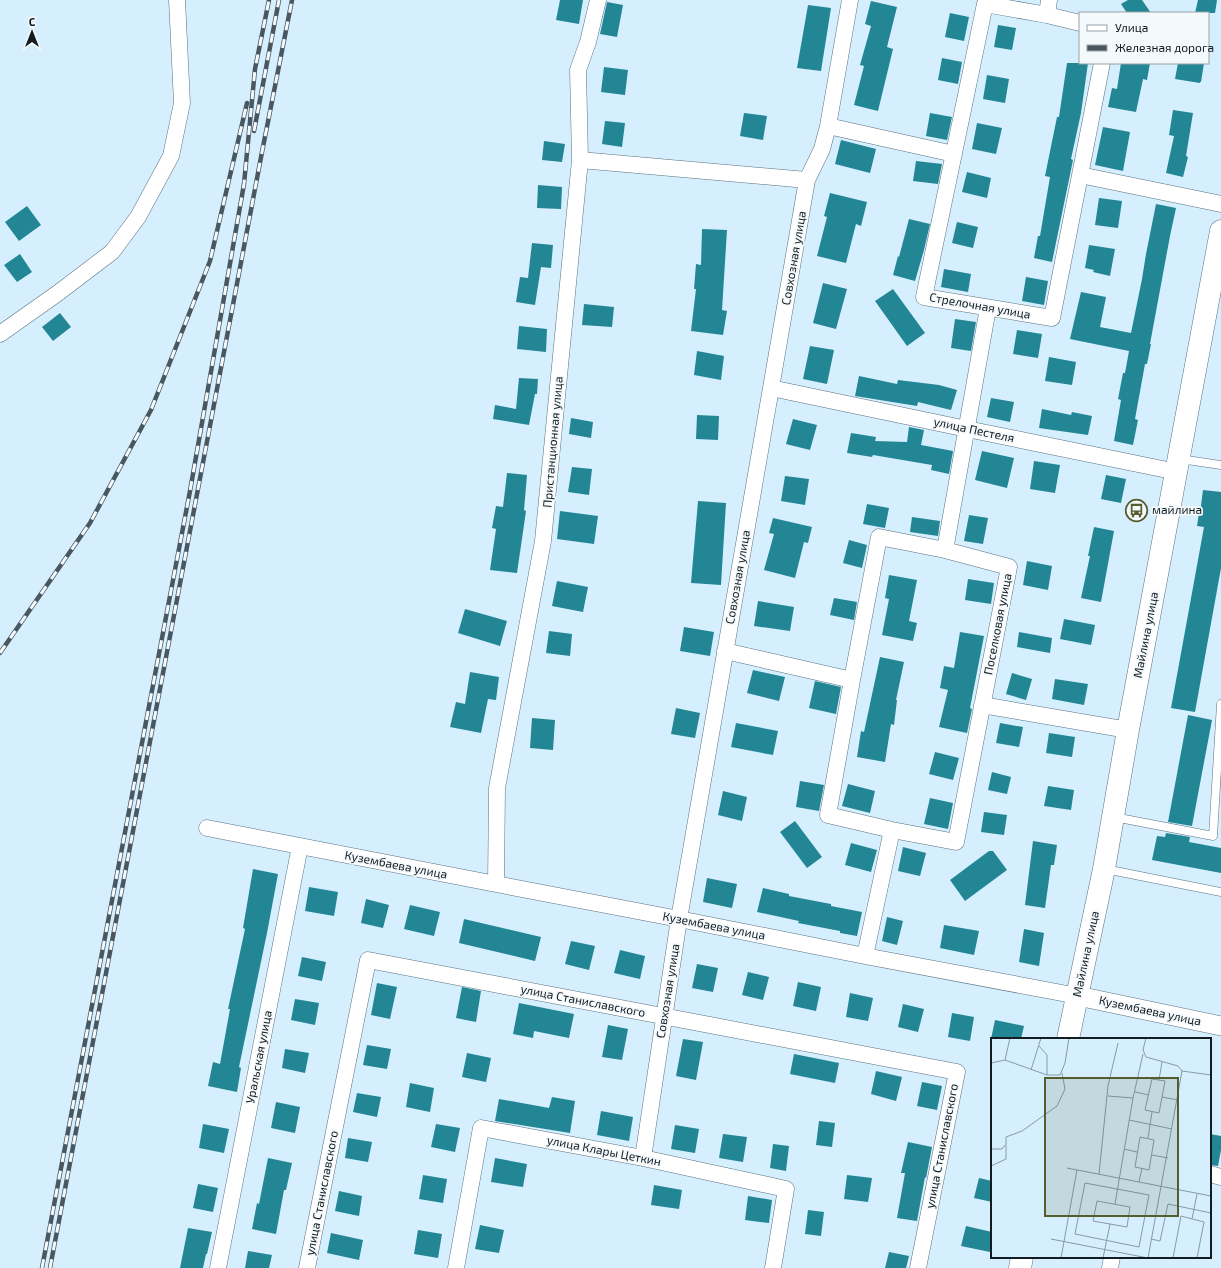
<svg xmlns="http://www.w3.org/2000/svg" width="1221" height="1268" viewBox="0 0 1221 1268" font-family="'Exo 2',sans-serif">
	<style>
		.building { fill: #238695 }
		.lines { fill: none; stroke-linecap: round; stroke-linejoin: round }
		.service-casing { stroke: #5a717f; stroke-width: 9 }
		.minor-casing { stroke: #5a717f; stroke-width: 17 }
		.tertiary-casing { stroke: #5a717f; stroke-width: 20 }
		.secondary-casing { stroke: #5a717f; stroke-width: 23 }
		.service { stroke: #fff; stroke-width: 8 }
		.minor { stroke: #fff; stroke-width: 16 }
		.tertiary { stroke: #fff; stroke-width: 19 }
		.secondary { stroke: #fff; stroke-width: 22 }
		.rail-casing { stroke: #495860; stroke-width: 4.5 }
		.rail { stroke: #f4f9fc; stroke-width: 3; stroke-dasharray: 9; stroke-linecap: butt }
		.labels { text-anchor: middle; stroke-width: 3.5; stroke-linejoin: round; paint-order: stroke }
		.street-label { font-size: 12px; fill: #121c21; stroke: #f4f9fc }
		.poi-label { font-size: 12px; fill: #121c21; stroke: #f4f9fc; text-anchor: start }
		.inset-road { fill: none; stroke: #879ba6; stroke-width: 1 }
		.view { fill: #555d2c; fill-opacity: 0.15; stroke: #555d2c; stroke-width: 2 }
		.inset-edge { fill: none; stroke: #121c21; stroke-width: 2 }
	</style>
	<rect width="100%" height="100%" fill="#d5efff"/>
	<path class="building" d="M560,0H583L579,24L556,20Z
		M1128,0H1142L1151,13H1127L1121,4Z
		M1198,0H1217L1215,13H1195Z
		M871,1L897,7L887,47L893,49L878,111L854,105L864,66L860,65L871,26L865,24Z
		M607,2L623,5L617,37L600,34Z
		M808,5L831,8L821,71L797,68Z
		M950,13L969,17L964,41L945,37Z
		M998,25L1016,28L1012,50L994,47Z
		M942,58L962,62L958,84L938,80Z
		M1067,63H1088L1081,113L1071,159L1073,160L1052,262L1034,258L1038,236H1040L1050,177L1045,176L1057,117H1059Z
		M1121,63H1150L1147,80L1143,79L1136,112L1108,107L1112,88L1117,89Z
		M1178,63H1204L1201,82H1200V83L1175,79Z
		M604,67L628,70L625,95L601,92Z
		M987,75L1009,79L1005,103L983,99Z
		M1173,110L1193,113L1186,156L1188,157L1183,177L1166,173L1174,136L1169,135Z
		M744,113L767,116L763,140L740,136Z
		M930,113L952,117L947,140L926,136Z
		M605,121L625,123L622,147L602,144Z
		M977,123L1002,128L996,154L972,149Z
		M1103,127L1130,132L1123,171L1095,165Z
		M841,140L876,149L870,173L835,164Z
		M544,141L565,144L562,162L542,160Z
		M916,161L942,164L938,184L913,181Z
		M967,172L991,178L987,198L962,192Z
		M538,185L562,187L561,209L537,208Z
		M830,193L867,202L861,226L856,224L846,263L817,256L827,217L824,216Z
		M1099,198L1122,201L1118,228L1095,225Z
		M1156,204L1176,208L1170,236L1150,344H1151L1147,364H1145L1135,419L1138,420L1133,445L1114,441L1121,400L1118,399L1123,373H1125L1129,351L1070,339L1081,292L1106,297L1100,327L1131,333L1142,279L1146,254Z
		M27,206L41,225L19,241L5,222Z
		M909,219L930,224L924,250L915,281L893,275L898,256L899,257Z
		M957,222L978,227L973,248L952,243Z
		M702,229L727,230L722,310L727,311L723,335L691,331L696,289H694L696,264L701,265Z
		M532,243L553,245L551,268L541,267L535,305L516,302L520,277L528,278Z
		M1089,245L1115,249L1110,276L1093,272L1094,270L1085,268Z
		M20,254L32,272L17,282L4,265Z
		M944,269L971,274L968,292L941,287Z
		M1026,277L1048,281L1044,305L1022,301Z
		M823,283L847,289L836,329L813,323Z
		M893,289L925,333L907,346L875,301Z
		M584,304L614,307L612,327L582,325Z
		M60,313L71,327L53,341L42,327Z
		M955,319L976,322L971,351L951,348Z
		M519,326L547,329L546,352L517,349Z
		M1017,330L1042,334L1038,358L1013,354Z
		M810,346L834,350L827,384L803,379Z
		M697,351L724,356L721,380L694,375Z
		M1049,357L1076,362L1072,385L1045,381Z
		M859,376L897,384L898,380L939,385L957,390L951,410L918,402L917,406L855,396Z
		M519,378L538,379L537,394H535L529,425L493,419L495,405L516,409Z
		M991,398L1014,402L1010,422L987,417Z
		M1042,409L1071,415L1072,412L1092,416L1088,435L1039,428Z
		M697,415L719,416L718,440L696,439Z
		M571,418L593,422L591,438L569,434Z
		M793,419L817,425L810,450L786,444Z
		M909,427L924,430L921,445L953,451L949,474L931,470L932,465L873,455L872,457L847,453L851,433L876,437L875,441L907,442Z
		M982,451L1014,458L1007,488L975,480Z
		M1034,461L1060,465L1055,493L1030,489Z
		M572,467L592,469L589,495L568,492Z
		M507,473L527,475L524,510L526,511L517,573L490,570L496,529L492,528L496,506L503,507Z
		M1106,475L1126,479L1121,503L1101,499Z
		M785,476L809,479L805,505L781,501Z
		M1203,490L1221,492V568L1195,712L1171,708L1204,527L1197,526L1199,513H1200Z
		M698,501L726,503L721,585L691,583Z
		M867,504L889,508L885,528L863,524Z
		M560,511L598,516L594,544L557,539Z
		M969,515L988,518L983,544L964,541Z
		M912,517L940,521L938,536L910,532Z
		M773,518L812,527L808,543L804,542L795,578L764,570L774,534L769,533Z
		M1094,527L1114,531L1101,602L1081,598L1090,556H1088Z
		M849,540L867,545L862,568L843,563Z
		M1027,561L1052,566L1048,590L1023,585Z
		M889,575L917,580L909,621L917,623L913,641L882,635L889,599L885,598Z
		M968,579L994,583L991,604L965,600Z
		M557,581L588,587L583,612L552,606Z
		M834,598L857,602L854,620L830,615Z
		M758,601L794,607L790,631L754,626Z
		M465,609L507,621L500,646L458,633Z
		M1064,619L1095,625L1091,645L1060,639Z
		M684,627L714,632L710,656L680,651Z
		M549,631L572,634L570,656L546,653Z
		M960,632L984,636L970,708L972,709L967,733L939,727L948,690L940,688L944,666L954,668Z
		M1019,632L1052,638L1050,653L1017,647Z
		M880,657L904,662L896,700H897L894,725L891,724L885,762L857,757L861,731L864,732Z
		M753,670L785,677L779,701L747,693Z
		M470,672L499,677L496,700L488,699L481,733L450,727L456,702L465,704Z
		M1012,673L1032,679L1026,700L1006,694Z
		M1055,679L1088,684L1084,705L1052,699Z
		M815,681L841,687L836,714L809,708Z
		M676,708L700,713L695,738L671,734Z
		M1188,715L1212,720L1192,826L1168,822Z
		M532,718L555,720L553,750L530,748Z
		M736,723L778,731L773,755L731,747Z
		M1000,723L1023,727L1019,747L996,743Z
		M1049,733L1075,737L1072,757L1046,753Z
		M935,752L959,758L953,780L929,774Z
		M992,772L1011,777L1007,794L988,790Z
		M800,781L824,785L819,811L796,807Z
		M848,784L875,791L870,813L842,806Z
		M1048,786L1074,790L1071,810L1044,806Z
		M723,791L747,797L742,821L718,815Z
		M930,798L953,803L948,829L924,824Z
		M984,812L1007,815L1004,835L981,832Z
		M795,821L822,857L807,868L780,832Z
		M1166,833L1190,837L1189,842L1221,848V873L1152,860L1157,836L1165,837Z
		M1033,841L1057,845L1054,865H1051L1045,908L1025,905Z
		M851,843L877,850L871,872L845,865Z
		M903,847L926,853L920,876L898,871Z
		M989,851H993L1007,870L965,901L950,880Z
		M253,869L278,874L267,933L239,1067L241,1068L237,1092L208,1086L213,1062L220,1064L230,1009H228L245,929L243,928Z
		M707,878L737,884L732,908L703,902Z
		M309,887L338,892L334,916L305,911Z
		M763,888L789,894V896L831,904V906L862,912L857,936L840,933V931L798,923L799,921L757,912Z
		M366,899L389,905L383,928L361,923Z
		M410,905L440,912L434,936L404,929Z
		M887,917L903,921L897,945L882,941Z
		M464,919L541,937L535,961L459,943Z
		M944,925L979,931L974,955L940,948Z
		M1024,929L1044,933L1039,966L1019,962Z
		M571,941L595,946L589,970L565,964Z
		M620,950L645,956L640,979L614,973Z
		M302,957L326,962L322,981L298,976Z
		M697,964L718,968L713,992L692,988Z
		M748,972L769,977L763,1000L742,995Z
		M798,982L821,987L816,1011L793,1006Z
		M377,983L397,987L390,1019L371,1015Z
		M462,987L481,991L476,1022L456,1018Z
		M850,993L873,998L868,1021L846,1017Z
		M295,999L319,1003L315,1025L291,1020Z
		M519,1003L574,1014L569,1038L534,1031L533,1038L513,1034Z
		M903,1004L924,1009L918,1032L898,1027Z
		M952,1013L974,1017L970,1041L948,1037Z
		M995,1020L1024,1026L1021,1039H991Z
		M608,1025L628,1029L622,1060L602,1057Z
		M683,1039L703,1042L696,1080L676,1076Z
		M367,1045L391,1049L387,1069L363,1065Z
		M285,1049L309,1053L305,1073L282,1068Z
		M467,1053L491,1058L486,1082L462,1077Z
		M794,1054L839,1063L835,1083L790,1074Z
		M876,1071L902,1077L896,1101L871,1094Z
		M922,1082L942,1086L937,1110L917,1106Z
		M410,1083L434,1088L430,1112L406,1107Z
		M357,1093L381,1097L377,1117L353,1112Z
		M552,1097L575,1101L570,1133L495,1121L499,1099L549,1108Z
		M276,1102L300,1107L295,1133L271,1128Z
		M601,1111L633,1117L629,1141L597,1135Z
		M819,1121L835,1123L832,1147L816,1145Z
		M203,1124L229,1129L224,1153L199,1148Z
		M436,1124L460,1128L455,1152L431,1147Z
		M675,1125L699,1129L695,1153L671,1149Z
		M723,1134L747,1137L743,1162L719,1158Z
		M1210,1134L1221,1136V1150L1218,1166L1210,1165Z
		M348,1138L372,1142L368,1162L345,1158Z
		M908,1142L932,1147L926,1178L925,1177L917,1221L897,1218L905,1173H901Z
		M773,1144L789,1146L786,1171L770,1168Z
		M268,1158L292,1163L286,1190H284L276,1234L252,1229L257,1203L259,1204Z
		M495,1158L527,1164L523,1187L491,1182Z
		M423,1175L447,1179L443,1203L419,1199Z
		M847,1175L872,1178L868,1202L844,1199Z
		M979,1178L992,1181V1202L974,1198Z
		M198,1184L218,1188L213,1212L193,1208Z
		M654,1185L682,1190L679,1209L651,1205Z
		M339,1191L362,1196L359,1216L335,1211Z
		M748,1196L772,1200L769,1223L745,1220Z
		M808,1210L824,1212L821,1236L805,1234Z
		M480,1225L504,1230L499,1253L475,1249Z
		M966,1226L992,1232V1244L990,1252L961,1246Z
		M188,1228L212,1232L207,1254H206L203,1268H180Z
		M418,1230L442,1234L438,1258L414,1254Z
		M331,1233L363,1240L359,1260L327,1253Z
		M248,1251L272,1255L269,1268H245Z
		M889,1252L909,1256L906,1268H885Z"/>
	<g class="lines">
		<defs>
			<path id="service" d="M1180,459L1221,465
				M1114,817L1213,836L1221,704
				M1105,869L1221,892"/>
			<path id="minor" d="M1047,15L1049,0
				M1080,23L1047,15L985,4L924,297L1052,318L1102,63
				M828,126L954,154
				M580,160L807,180
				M1080,175L1221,204
				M0,334L58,293L112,252L138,217L171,156L182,103L177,0
				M771,388L967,429L1177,472
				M879,537L945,550L1009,567L956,842L892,830L828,815L852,680Z
				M945,550L988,308
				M725,651L852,680
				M982,705L1128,730
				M207,828L496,884L679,919L865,956L1078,996
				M496,884L497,788L543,541L580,160L578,70L588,42L598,0
				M865,956L892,830
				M643,1158L679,919L807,180L822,149L828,126L850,0
				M1210,1174L1221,1177
				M218,1268L300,846
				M307,1268L368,960L957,1072L918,1268
				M456,1268L481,1128L643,1158L786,1189L773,1268
				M1110,1268L1112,1257"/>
			<path id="tertiary" d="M1078,996L1221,1026"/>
			<path id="secondary" d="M1068,1039L1104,869L1128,730L1221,231
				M1020,1268L1022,1257"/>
		</defs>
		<use href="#service" class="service-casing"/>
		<use href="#minor" class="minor-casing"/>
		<use href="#tertiary" class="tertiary-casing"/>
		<use href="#secondary" class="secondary-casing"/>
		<use href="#service" class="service"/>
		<use href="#minor" class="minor"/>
		<use href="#tertiary" class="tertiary"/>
		<use href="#secondary" class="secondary"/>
		<defs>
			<path id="rail" d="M254,131L279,0
				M0,653L90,523L151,410L210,261L247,103
				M42,1268L190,491L244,184L255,69L269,0
				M50,1268L262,152L292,0"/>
		</defs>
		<use href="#rail" class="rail-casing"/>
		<use href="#rail" class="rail"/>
	</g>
	<defs>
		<symbol id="bus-ring" viewBox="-11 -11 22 22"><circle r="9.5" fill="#f4f9fc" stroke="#555d2c" stroke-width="1.5"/><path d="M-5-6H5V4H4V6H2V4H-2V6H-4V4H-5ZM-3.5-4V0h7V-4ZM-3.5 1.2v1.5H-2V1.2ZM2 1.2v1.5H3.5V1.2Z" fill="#555d2c"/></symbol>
	</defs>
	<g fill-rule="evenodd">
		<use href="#bus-ring" x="1124" y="498" width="25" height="25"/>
	</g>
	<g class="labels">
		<g class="street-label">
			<text transform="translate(794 258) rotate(-80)" y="4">Совхозная улица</text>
			<text transform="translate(980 306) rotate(10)" y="4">Стрелочная улица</text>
			<text transform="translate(974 430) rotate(12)" y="4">улица Пестеля</text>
			<text transform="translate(553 442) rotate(-85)" y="4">Пристанционная улица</text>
			<text transform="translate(738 577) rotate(-80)" y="4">Совхозная улица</text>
			<text transform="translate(998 624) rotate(-79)" y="4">Поселковая улица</text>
			<text transform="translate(1146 635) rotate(-79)" y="4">Майлина улица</text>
			<text transform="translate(396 865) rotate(11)" y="4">Кузембаева улица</text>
			<text transform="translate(714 926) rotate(11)" y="4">Кузембаева улица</text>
			<text transform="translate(1086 954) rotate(-78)" y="4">Майлина улица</text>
			<text transform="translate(668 991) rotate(-81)" y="4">Совхозная улица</text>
			<text transform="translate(583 1001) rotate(11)" y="4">улица Станиславского</text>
			<text transform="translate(1150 1011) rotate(12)" y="4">Кузембаева улица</text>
			<text transform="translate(259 1057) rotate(-79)" y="4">Уральская улица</text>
			<text transform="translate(942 1146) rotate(-79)" y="4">улица Станиславского</text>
			<text transform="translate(604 1151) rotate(11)" y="4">улица Клары Цеткин</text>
			<text transform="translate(322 1193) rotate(-79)" y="4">улица Станиславского</text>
		</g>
		<g class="poi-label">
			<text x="1152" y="514">майлина</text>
		</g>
	</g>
	<g transform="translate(991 1038)">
		<rect width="220" height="220" fill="#d5efff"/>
		<path class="inset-road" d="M155,0L152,12L155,19L187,28L191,33L157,220M48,8L56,17V37M14,22L19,0M0,25L14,22L56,37H69L74,25L78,0M40,32L50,0M191,33L220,37M161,41L174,43L168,75L154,72ZM168,42L171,24M144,54L158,57M117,58L142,60M171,59L187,62M138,82L181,91M149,99L163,102L158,132L144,129ZM157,100L161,74M0,111H11L14,107M133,111L146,114M161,117L177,120M0,128L15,121V99L31,93L66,68L74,51L71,35M76,130L220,158M108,136L117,48L127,5M148,144L151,130M94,145L158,157L148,209L84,196ZM106,163L139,169L136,189L102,183ZM124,166L142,60L152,16M201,181L206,156M60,201L157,220M160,201L169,203L177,166L220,175M70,220L86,132M112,220L119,186M182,220L190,178L213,184L206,220"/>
		<path class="view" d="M54,40H187V178H54Z"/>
		<rect width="220" height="220" class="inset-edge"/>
	</g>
	<rect x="1079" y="12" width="130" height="52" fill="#f4f9fc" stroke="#9aa1a4"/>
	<rect x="1087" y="25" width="20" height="6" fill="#ffffff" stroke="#9aa1a4"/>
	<text x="1115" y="32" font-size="12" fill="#121c21">Улица</text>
	<rect x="1087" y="45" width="20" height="6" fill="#495860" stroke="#9aa1a4"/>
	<text x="1115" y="52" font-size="12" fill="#121c21">Железная дорога</text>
	<g transform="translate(32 32)" stroke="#f4f9fc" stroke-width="3" paint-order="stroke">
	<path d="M0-3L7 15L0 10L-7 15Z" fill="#121c21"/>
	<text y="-6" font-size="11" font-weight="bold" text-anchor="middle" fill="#121c21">С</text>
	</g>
</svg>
